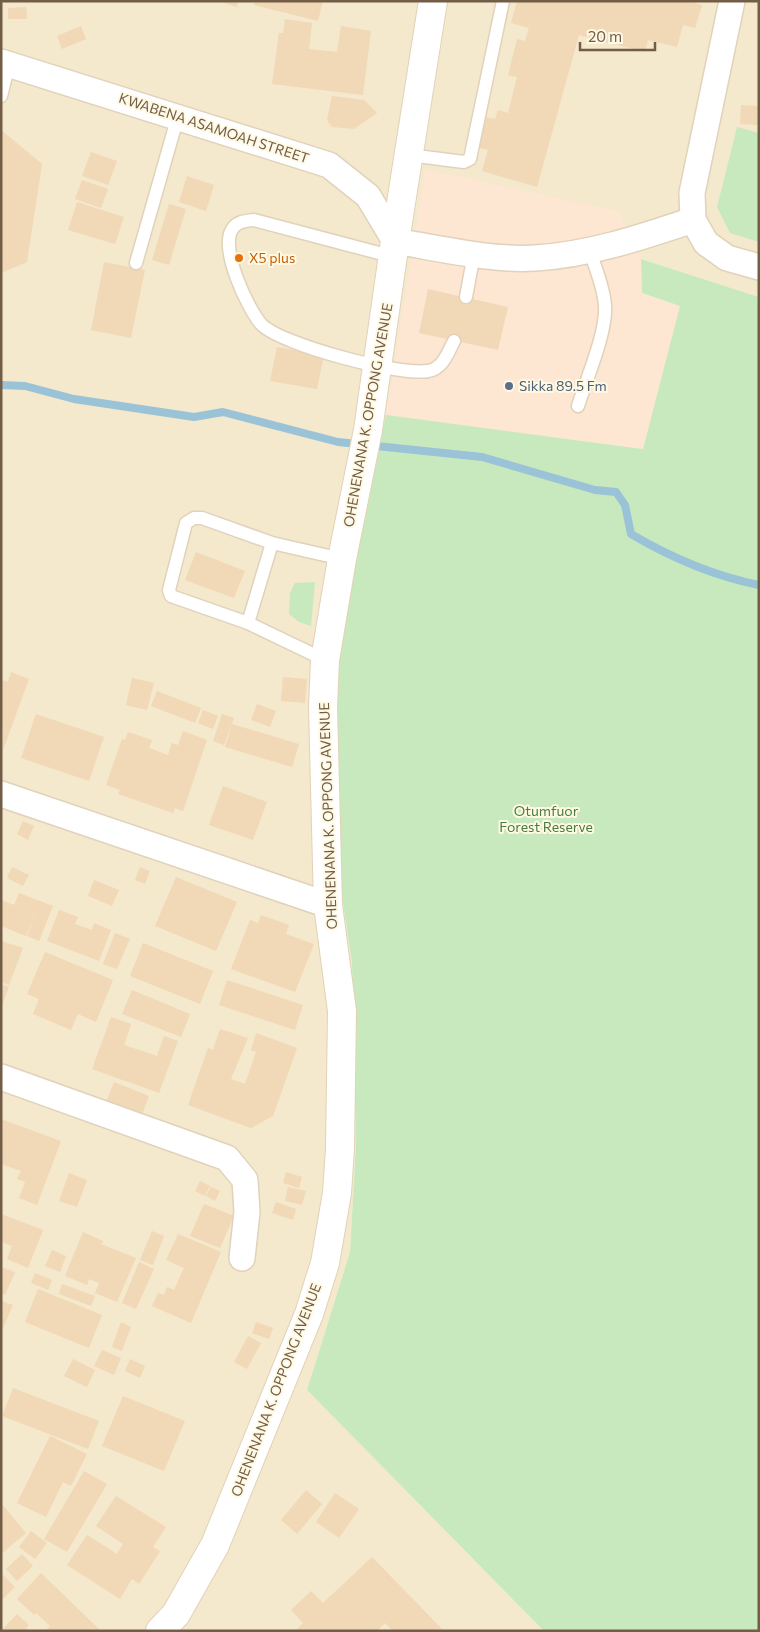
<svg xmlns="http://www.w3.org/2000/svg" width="760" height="1632" viewBox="0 0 760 1632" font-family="Commissioner,sans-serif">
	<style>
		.residential { fill: #f4e8cd }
		.commercial { fill: #fde6d2 }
		.green { fill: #c8e9be }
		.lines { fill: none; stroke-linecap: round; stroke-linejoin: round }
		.stream { stroke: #9ac3d7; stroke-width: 8 }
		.building { fill: #f1d8b6 }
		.lane-casing { stroke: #e0d2bb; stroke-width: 15 }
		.street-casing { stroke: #e0d2bb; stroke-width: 28 }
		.secondary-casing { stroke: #e2d2b6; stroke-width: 30 }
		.lane { stroke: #fff; stroke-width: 12 }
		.street { stroke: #fff; stroke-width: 25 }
		.secondary { stroke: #fff; stroke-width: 28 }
		.food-dot { fill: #e8710a; stroke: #fff9e4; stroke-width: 2 }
		.service-dot { fill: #5c6f8a; stroke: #fff9e4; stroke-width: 2 }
		.labels { text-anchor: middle; stroke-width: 4; stroke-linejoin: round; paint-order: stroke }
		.street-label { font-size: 14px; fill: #725d47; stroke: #fff9e4 }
		.food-label { font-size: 14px; fill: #c56008; stroke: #fff9e4; text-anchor: start }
		.service-label { font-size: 14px; fill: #4e5e75; stroke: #fff9e4; text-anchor: start }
		.park-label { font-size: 14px; fill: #497d41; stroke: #fff9e4 }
	</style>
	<rect width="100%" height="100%" fill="#fcf6de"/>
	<path class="residential" d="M1,1H759V297L641,259L333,836L352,963L356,1143L350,1252L307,1390L544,1631H1Z"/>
	<path class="commercial" d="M425,169L618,211L641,259L642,293L681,306L643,449L386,415Z"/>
	<path class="green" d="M737,127L759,133V242L730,233L717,207Z
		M641,259L759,297V1631H544L307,1390L350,1252L356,1143L352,963L333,836L338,673L355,562L386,415L643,449L680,306L642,293Z
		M315,582L311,626L299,622L289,614L290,593L295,583Z"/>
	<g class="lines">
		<path class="stream" d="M1,385L25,386L74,399L194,417L223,412L338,442L482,457L595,490L616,492L625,505L631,534C670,557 714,576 759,585"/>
	</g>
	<path class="building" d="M218,1H238L237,7Z
		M255,1H323L318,21L254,5Z
		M517,1H688L702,5L695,28L683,25L677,47L648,40L645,52L579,35L537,187L482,171L488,150L477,147L485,117L495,119L498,110L508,113L517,77L508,75L517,39L525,41L529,28L511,23Z
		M26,7L27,19H8V8Z
		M285,19L312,23L309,49L337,52L341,26L371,31L363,95L272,84L279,33H283Z
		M81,26L86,39L62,49L57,36Z
		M332,96L364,100L377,113L354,129L332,127L327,120Z
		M741,105L759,106L758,125L740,124Z
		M1,130L42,164L27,262L1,273Z
		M91,152L117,161L108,185L82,176Z
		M187,176L214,185L206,211L179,202Z
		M82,180L108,189L101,208L75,199Z
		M77,202L124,217L115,244L68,230Z
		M169,204L186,209L169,265L152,260Z
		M104,262L145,270L131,338L91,330Z
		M428,289L508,307L498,350L419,333Z
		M277,347L324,355L317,389L270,381Z
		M196,552L245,571L234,598L185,580Z
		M11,672L29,679L3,750L1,683L2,680L8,682Z
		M283,677L307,679L305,703L281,701Z
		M132,678L154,683L147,710L126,705Z
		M157,691L201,708L195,723L151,706Z
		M257,704L276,711L270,727L251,720Z
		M203,710L218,716L213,729L198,723Z
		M36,714L104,737L89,781L21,758Z
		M222,714L234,718L224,745L213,741Z
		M232,724L299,744L292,767L225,747Z
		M183,731L207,740L183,811L175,808L173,813L118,794L120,790L106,785L122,739L125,740L128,732L152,740L149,748L168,755L172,743L178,745Z
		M223,786L267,802L253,840L209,825Z
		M23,821L34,826L28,840L17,834Z
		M12,867L29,875L23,886L7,878Z
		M140,867L150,871L145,884L135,880Z
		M176,877L237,902L216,951L155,926Z
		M94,880L119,890L112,906L88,896Z
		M19,893L53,906L39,941L27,936L37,909L26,936L1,926V900L14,905Z
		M59,910L78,917L75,924L92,930L94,923L111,930L99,961L47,941Z
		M261,915L289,925L286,934L314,944L295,992L231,969L250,920L258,923Z
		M115,933L130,939L117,969L103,964Z
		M1,941L23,948L9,985L1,982Z
		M143,943L213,971L200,1004L130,976Z
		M45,952L113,980L96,1022L78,1014L71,1030L33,1014L39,999L27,994Z
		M227,980L303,1005L295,1030L219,1005Z
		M1,984L9,987L1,1008Z
		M132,990L190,1014L181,1037L122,1014Z
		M111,1017L131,1024L124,1045L157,1056L164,1036L178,1041L159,1093L92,1069Z
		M220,1029L248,1038L231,1079L245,1084L256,1052L251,1050L256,1033L297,1048L273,1116L251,1128L188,1105L208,1048L213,1050Z
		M114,1082L149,1096L141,1117L106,1102Z
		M1,1119L61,1141L37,1205L19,1198L25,1182L17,1179L21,1171L1,1164Z
		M286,1172L302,1177L299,1188L283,1183Z
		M69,1173L87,1180L77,1207L59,1201Z
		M200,1181L210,1186L205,1196L195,1191Z
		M211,1187L220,1191L215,1201L206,1196Z
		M288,1187L306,1191L302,1205L285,1201Z
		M276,1202L296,1209L293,1220L272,1213Z
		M204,1204L234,1216L220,1248L190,1236Z
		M1,1214L43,1230L28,1268L7,1259L12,1246L1,1242Z
		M152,1231L164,1236L153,1265L140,1260Z
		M83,1232L103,1241L101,1244L136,1258L117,1302L95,1293L99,1283L89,1279L87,1285L65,1276Z
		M178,1234L221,1252L191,1323L152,1306L158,1293L164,1295L167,1287L174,1290L184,1268L166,1260Z
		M52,1250L66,1256L60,1272L45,1266Z
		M139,1262L154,1269L136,1309L122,1303Z
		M1,1267L15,1272L5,1295L1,1294Z
		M35,1273L52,1280L48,1290L31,1283Z
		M62,1284L95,1296L91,1306L59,1294Z
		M38,1289L102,1315L89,1348L25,1322Z
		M1,1301L13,1305L1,1333Z
		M121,1322L131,1327L122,1351L112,1347Z
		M256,1322L273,1328L269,1339L252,1333Z
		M248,1336L261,1343L247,1369L234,1362Z
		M102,1350L121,1358L114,1375L94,1366Z
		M73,1359L95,1370L87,1387L64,1376Z
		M130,1359L145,1366L140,1378L125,1371Z
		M13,1388L99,1421L88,1449L2,1416Z
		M123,1396L185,1421L164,1471L102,1446Z
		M50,1436L87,1454L71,1486L63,1482L46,1517L17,1503Z
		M84,1471L107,1484L67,1552L44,1539Z
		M306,1490L322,1504L297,1534L281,1520Z
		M335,1493L359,1509L339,1538L316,1522Z
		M116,1496L166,1527L153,1547L160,1551L139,1584L132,1579L120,1599L67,1565L87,1535L117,1554L123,1544L96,1526Z
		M1,1503L26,1533L1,1554Z
		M31,1531L47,1543L35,1559L19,1547Z
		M22,1554L33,1566L17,1581L6,1569Z
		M372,1557L444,1631H393L385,1623L377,1631H295L303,1623L291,1610L311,1591L323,1603Z
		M1,1573L15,1587L1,1601Z
		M41,1573L101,1631H45L50,1626L36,1613L34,1615L17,1599Z
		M17,1614L29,1625L26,1628L29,1631H1Z"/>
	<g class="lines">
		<defs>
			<path id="lane" d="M1,96L9,64
				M409,155L464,162L470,159L503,1
				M394,257L254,220C246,221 238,221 233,228C218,246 248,310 262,325C283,345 399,376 428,371C443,369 448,352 454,341
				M136,263L178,116
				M466,297L474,254
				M578,406C586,380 607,332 605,306C604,287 595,268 590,251
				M248,623L171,596L169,590L186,523L194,518H202L272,543
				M325,660L248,623L272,543L342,559"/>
			<path id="street" d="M732,1L692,193L693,220L706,243L727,258L759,267
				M1,62L329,165L368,196L395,241C437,248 493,261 535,258C589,255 642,237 693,220
				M1,794L328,905
				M1,1077L227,1158L245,1180L247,1212L242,1258"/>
			<path id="secondary" d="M160,1631L176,1614L215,1545L309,1314L325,1263L337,1193L340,1149L342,1011L328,905L323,707L325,660L342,559L368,430L395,241L433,1"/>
		</defs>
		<use href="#lane" class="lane-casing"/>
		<use href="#street" class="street-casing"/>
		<use href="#secondary" class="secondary-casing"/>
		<use href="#lane" class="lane"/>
		<use href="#street" class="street"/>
		<use href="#secondary" class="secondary"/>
	</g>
	<circle class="food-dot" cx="239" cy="258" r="5"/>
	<circle class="service-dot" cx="509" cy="386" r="5"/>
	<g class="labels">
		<g class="street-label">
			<text transform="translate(214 128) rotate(18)" y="5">KWABENA ASAMOAH STREET</text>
			<text transform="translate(368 415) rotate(-80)" y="5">OHENENANA K. OPPONG AVENUE</text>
			<text transform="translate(328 816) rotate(-92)" y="5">OHENENANA K. OPPONG AVENUE</text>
			<text transform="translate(276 1390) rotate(-69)" y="5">OHENENANA K. OPPONG AVENUE</text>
		</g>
		<g class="food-label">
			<text x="249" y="263">X5 plus</text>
		</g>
		<g class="service-label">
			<text x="519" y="391">Sikka 89.5 Fm</text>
		</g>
		<g class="park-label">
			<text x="546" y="816">Otumfuor<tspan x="546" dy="16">Forest Reserve</tspan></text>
		</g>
	</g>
	<rect width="760" height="1632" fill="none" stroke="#725d47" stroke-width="5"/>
	<path d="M580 42v8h75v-8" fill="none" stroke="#725d47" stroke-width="2.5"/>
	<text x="588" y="42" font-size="15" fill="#725d47" stroke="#fff9e4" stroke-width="4" paint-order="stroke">20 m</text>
</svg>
